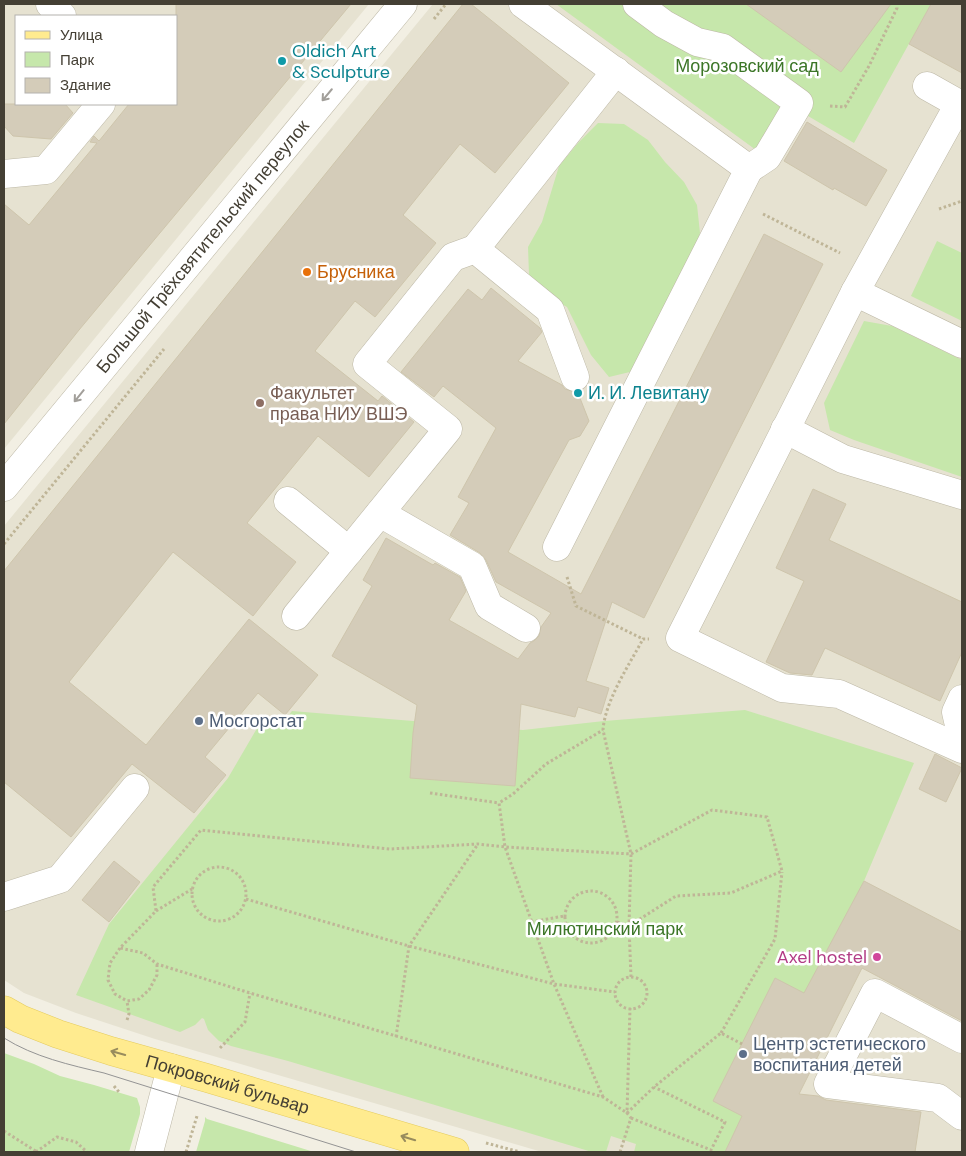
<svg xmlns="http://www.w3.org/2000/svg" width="966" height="1156" viewBox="0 0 966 1156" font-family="'DM Sans',sans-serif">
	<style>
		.residential { fill: #e6e2d1; fill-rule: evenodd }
		.green { fill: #c6e7ab }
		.building { fill: #d4ccb9; stroke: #cec5ac }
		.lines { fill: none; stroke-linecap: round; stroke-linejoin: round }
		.minor-casing { stroke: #bdb8a6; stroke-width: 29 }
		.major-casing { stroke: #e4cb5f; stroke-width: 29 }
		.path { stroke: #bfb597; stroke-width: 3; stroke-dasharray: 2.5 2.5; stroke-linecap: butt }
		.minor { stroke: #fff; stroke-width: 28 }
		.major { stroke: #ffeb8f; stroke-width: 28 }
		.tram { stroke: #949494; stroke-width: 1 }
		.oneway { stroke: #a29f9a }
		.oneway2 { stroke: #988c5d }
		.culture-dot { fill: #0f9aa8; stroke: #fff; stroke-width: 2 }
		.food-dot { fill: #e8710a; stroke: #fff; stroke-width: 2 }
		.education-dot { fill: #8d6e63; stroke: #fff; stroke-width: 2 }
		.service-dot { fill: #5c6f8a; stroke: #fff; stroke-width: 2 }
		.hotel-dot { fill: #d1479c; stroke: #fff; stroke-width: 2 }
		.labels { text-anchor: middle; stroke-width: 5; stroke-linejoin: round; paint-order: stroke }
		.culture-label { font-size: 18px; fill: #0d838f; stroke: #fff; text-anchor: start }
		.park-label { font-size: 18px; fill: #3c7627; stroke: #fff }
		.street-label { font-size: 18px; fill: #443f34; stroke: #fff }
		.food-label { font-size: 18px; fill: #c56008; stroke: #fff; text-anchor: start }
		.education-label { font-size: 18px; fill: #785e54; stroke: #fff; text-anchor: start }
		.service-label { font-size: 18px; fill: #4e5e75; stroke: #fff; text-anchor: start }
		.hotel-label { font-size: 18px; fill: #b23c85; stroke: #fff; text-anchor: end }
	</style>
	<rect width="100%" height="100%" fill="#f2efe3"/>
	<path class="residential" d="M4,4H369L4,449ZM16,16H176V104H16Z
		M433,4H962V1152H542L155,1039L76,1013L24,993L4,980V526Z"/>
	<path class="green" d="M556,4H931L854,143L808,116L795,135L756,150Z
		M598,123L624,124L648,140L665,162L684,182L697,205L700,233L692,258L634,371L609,377L591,355L567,307L544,294L529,275L528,247L542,222L559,166L578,143Z
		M937,241L962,253V321L911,296Z
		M864,321L892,326L962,360V477L854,440L830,430L824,403Z
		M745,710L914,763L864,881L805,993L725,1152H634L636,1144L611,1136L606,1152H592L288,1061L231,1046L219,1041L208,1030L204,1019L202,1018L195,1025L180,1032L76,995L109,924L228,778L263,718L284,721L292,711L523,730L604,721Z
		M4,1053L34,1064L60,1076L94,1085L137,1098L140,1107V1114L129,1152H4Z
		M205,1117L207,1119L314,1152H196L205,1121Z"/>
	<path class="building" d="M176,4H351L79,330L4,424V204L29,225L97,143L90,142L94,136L99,141L129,104H176Z
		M463,4H471L569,83L495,173L460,144L403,215L436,243L375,317L355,301L315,351L378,401L382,396L414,422L369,477L318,436L247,523L296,562L253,616L173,552L69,682L146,745L249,619L318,675L285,715L258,693L205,757L226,775L194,813L132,764L71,837L4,782V571Z
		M746,4H891L841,72Z
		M931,4H962V73L909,44Z
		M4,104H65L73,113L51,139L13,136L4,126Z
		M807,122L887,170L866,206L834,188L833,190L784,161Z
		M764,234L823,264L644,618L612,602L586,681L609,688L601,714L578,707L575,717L521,704L515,786L410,778L413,733L417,705L332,656L372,586L363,580L386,538L433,565L435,563L460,577L466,591L449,620L518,659L530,643L534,641L539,636L541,627L551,613L496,582L486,560L480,553L450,535L469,503L458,497L496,428L443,386L434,397L401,372L468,289L482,300L491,288L540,328L542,332L518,361L562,385L565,389L578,393L589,421L580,436L569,440L508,552L581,594Z
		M813,489L846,504L829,540L962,602V652L940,701L825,648L812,675L790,673L766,662L804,581L776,568Z
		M935,754L962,768L946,802L919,789Z
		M114,861L140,882L109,922L82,900Z
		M864,881L962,932V1021L862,968L799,1094L818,1096L826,1100L921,1112L915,1152H725L742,1116L713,1101L775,978L804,993Z"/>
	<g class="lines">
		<defs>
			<g id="minor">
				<path d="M50,4L62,16"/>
				<path d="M523,4L749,169L557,547"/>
				<path d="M637,4L664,24L697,42L723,48L799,103L767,157L749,169"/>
				<path d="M4,174L46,170L101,104"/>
				<path d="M855,292L959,104L927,86"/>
				<path d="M962,344L855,292L680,638L782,688L839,694L962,749"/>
				<path d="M575,377L550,310L475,249L616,71"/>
				<path d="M785,429L843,459L962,495"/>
				<path id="s1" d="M4,487L403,4"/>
				<path d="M288,501L349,551"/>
				<path d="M380,513L472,566L489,606L526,628"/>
				<path d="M296,616L448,429L367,364L453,257L475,249"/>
				<path d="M962,699L956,712L962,738"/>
				<path d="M4,897L60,879L135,788"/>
				<path d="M962,1039L875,993L828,1084L938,1098L962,1116"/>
				<path d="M149,1152L171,1068"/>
			</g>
			<g id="major">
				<path id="s2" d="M4,1010L20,1019L58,1034L111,1051L207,1078L455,1152"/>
			</g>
		</defs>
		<use href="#minor" class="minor-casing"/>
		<use href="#major" class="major-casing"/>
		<path class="path" d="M434,19L446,4
			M830,106L845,107L869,66L897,8V4
			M939,209L962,201
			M763,214L840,253
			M4,544L164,349
			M567,577L576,606L643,639
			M430,793L499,803
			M192 894a27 27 0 1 1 54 0a27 27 0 1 1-54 0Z
			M565 917a26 26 0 1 1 52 0a26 26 0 1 1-52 0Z
			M246,899L409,946L554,984L615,992
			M156,911L192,889
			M531,922L564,916
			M617,922L629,926L676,896L731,893L782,871L767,817L712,810L631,854L505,847L478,844L390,849L201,830L153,887L156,911L120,948L143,953L157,964L250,993L603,1097L627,1113L654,1087L721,1033L742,1044
			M120,948L110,963L108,980L115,994L127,1001
			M631,977L629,926L631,854L603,730C605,701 629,665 643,639H649
			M615 993a16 16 0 1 1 32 0a16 16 0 1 1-32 0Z
			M127,1020L129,1014L127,1001L139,999L149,990L157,975V964
			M721,1033L775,939L782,872
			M396,1037L409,946L478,844
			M220,1048L245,1022L250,993
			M114,1086L119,1092
			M603,1097L554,984L505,847L499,803L513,794L546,764L603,730
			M631,1118L711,1150L725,1122L654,1087
			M4,1131L37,1152
			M486,1143L520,1152
			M36,1152L57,1137L76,1142L87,1152
			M186,1152L197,1116
			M620,1152L631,1118L627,1113L630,1008"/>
		<use href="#minor" class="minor"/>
		<use href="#major" class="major"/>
		<path class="tram" d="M4,1038C34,1057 70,1065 104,1073L356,1152"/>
	</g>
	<defs><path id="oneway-shaft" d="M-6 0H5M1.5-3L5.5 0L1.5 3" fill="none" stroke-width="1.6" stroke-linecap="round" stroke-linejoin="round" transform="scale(1.25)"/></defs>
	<g class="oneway">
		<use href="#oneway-shaft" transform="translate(327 95) rotate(130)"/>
		<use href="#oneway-shaft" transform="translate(79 396) rotate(129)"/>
	</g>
	<g class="oneway2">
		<use href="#oneway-shaft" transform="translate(118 1053) rotate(-164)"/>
		<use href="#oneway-shaft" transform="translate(408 1138) rotate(-163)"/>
	</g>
	<g class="culture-dot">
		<circle cx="282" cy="61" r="5"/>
		<circle cx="578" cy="393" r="5"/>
	</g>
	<circle class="food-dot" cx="307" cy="272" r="5"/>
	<circle class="education-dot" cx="260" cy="403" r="5"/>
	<g class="service-dot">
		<circle cx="199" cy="721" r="5"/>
		<circle cx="743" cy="1054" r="5"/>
	</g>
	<circle class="hotel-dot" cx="877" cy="957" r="5"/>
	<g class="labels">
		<g class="culture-label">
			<text x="292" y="57">Oldich Art<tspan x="292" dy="21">&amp; Sculpture</tspan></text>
			<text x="588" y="399">И. И. Левитану</text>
		</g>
		<g class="park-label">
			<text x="747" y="72">Морозовский сад</text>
			<text x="605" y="935">Милютинский парк</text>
		</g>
		<g class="street-label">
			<text dy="6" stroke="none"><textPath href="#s1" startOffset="312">Большой Трёхсвятительский переулок</textPath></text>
			<text dy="6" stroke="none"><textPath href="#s2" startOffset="236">Покровский бульвар</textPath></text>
		</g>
		<g class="food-label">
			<text x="317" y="278">Брусника</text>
		</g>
		<g class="education-label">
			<text x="270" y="399">Факультет<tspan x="270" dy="21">права НИУ ВШЭ</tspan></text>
		</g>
		<g class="service-label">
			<text x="209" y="727">Мосгорстат</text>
			<text x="753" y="1050">Центр эстетического<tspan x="753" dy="21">воспитания детей</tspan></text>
		</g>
		<g class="hotel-label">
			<text x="867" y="963">Axel hostel</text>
		</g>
	</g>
	<rect width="966" height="1156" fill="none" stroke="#443f34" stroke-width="10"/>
	<rect x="15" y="15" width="162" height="90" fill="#ffffff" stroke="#b4b2ae"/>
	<rect x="25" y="31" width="25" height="8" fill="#ffeb8f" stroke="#b4b2ae"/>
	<text x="60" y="40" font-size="15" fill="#443f34">Улица</text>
	<rect x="25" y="52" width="25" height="15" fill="#c6e7ab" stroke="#b4b2ae"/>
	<text x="60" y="65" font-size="15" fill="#443f34">Парк</text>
	<rect x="25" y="78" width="25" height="15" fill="#d4ccb9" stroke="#b4b2ae"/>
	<text x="60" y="90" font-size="15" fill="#443f34">Здание</text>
</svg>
